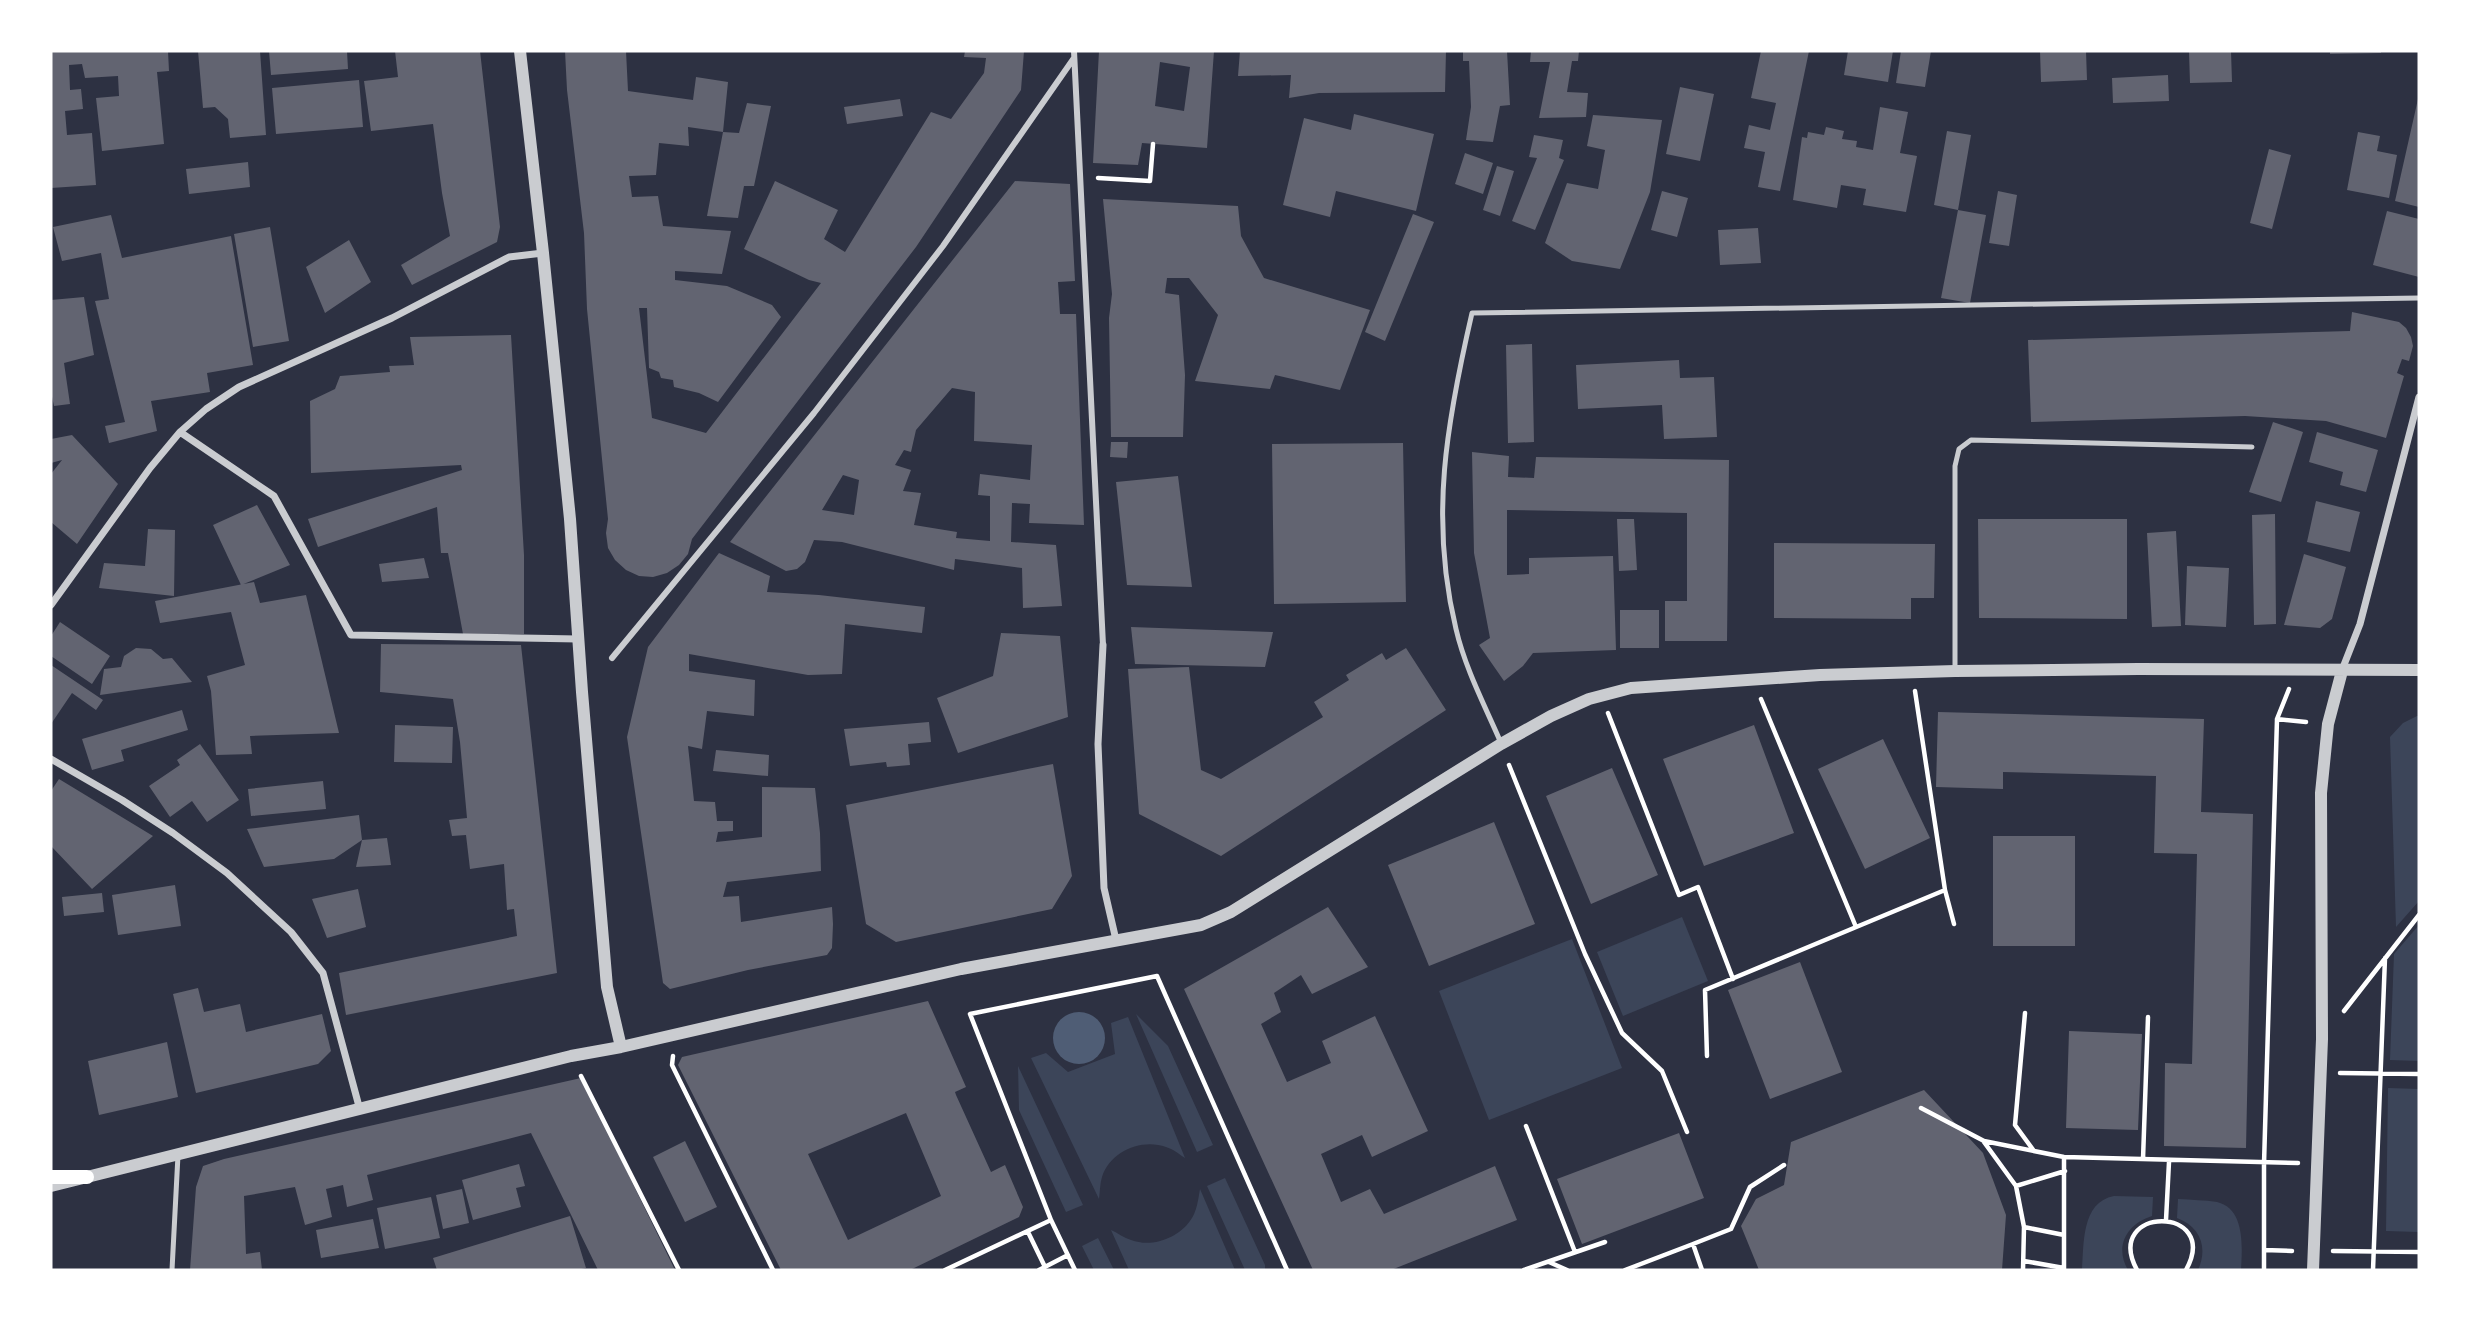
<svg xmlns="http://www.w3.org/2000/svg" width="2470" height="1321" viewBox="0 0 2470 1321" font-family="'Noto Sans',sans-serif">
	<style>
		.green { fill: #3c4559 }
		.water { fill: #4f5d75 }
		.building { fill: #626471; fill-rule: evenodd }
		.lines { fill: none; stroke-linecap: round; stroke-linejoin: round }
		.path { stroke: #fff; stroke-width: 4.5 }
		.service { stroke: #caccd0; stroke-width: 5 }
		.pedestrian { stroke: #caccd0; stroke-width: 6 }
		.minor { stroke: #caccd0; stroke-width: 7 }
		.tertiary { stroke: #caccd0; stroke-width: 12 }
		.secondary { stroke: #fff; stroke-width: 14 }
	</style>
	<rect width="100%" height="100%" fill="#2d3142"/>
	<path class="green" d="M2417,716H2419V901L2396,927L2390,737L2403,723Z
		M1682,917L1708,981L1623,1016L1597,952Z
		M2419,925V1061L2390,1060L2394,954Z
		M1572,939L1622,1068L1489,1120L1439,991Z
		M1136,1014L1168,1046L1213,1145L1197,1152Z
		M1128,1017L1185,1158C1179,1154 1173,1149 1166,1147C1142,1138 1110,1151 1102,1177C1100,1183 1100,1191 1099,1199L1031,1058L1046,1053L1068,1072L1115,1054L1111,1023Z
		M1018,1066L1083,1205L1066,1212L1019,1110Z
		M2388,1088L2419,1089V1232L2386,1231Z
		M1225,1178L1265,1265V1270H1245L1207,1186Z
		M1200,1189L1235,1270H1129L1111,1230C1118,1233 1124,1238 1131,1240C1152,1248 1178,1238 1190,1221C1197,1212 1198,1200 1200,1189Z
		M2114,1196L2153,1197L2152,1216C2127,1224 2114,1246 2128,1270H2082C2084,1245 2081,1202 2114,1196Z
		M2178,1199C2191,1200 2205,1200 2217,1202C2246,1209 2242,1249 2241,1270H2198C2208,1248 2201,1227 2177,1218Z
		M1098,1238L1114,1270H1094L1082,1246Z"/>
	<path class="water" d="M1053 1038a26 26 0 1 1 52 0a26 26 0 1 1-52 0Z"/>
	<path class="building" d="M51,51H168L169,71L157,72L164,144L102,151L96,98L119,96L118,76L85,78L82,64L69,65L70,90L81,89L83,109L65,111L67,135L92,133L96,185L51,188Z
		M198,51H260L266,135L230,138L228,119L215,107L203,108Z
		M269,51H347L348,69L271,75Z
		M395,51H480L500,227L497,242L412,285L401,265L450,236L442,193L433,124L371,131L364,81L398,77Z
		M565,51H626L628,91L693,100L696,77L728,82L723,132L688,127L689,146L659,143L656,175L629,176L632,197L658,196L663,226L731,231L722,274L675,271V280L727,286L772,305L781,317L718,402L699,393L674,387L673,380L661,378L659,372L649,368L647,308H639L652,418L706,433L821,283L809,280L744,249L775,181L838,210L824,239L845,252L931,112L951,119L984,73L986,58L964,57L965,51H1024L1021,90L916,247L692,539L688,554L679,565L667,573L653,577L639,576L626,570L615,560L608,548L606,533L608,519L587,309L584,233L567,90Z
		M1099,51H1214L1207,148L1142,143L1138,165L1093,163ZM1160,62L1190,67L1184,111L1155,106Z
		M1240,51H1446L1445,92L1319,93L1289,98L1291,75L1238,76Z
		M1463,51H1507L1510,105L1500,106L1493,142L1466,140L1471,107L1469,61H1463Z
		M1531,51H1579L1578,61H1572L1567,92L1588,93L1586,117L1539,118L1550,62H1530Z
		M1761,51H1809L1780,191L1758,187L1765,152L1744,148L1749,125L1770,130L1776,103L1751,98Z
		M1848,51H1893L1888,82L1844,75Z
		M1901,51H1931L1925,87L1896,83Z
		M2040,51H2086L2087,80L2041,82Z
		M2189,51H2231L2232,82L2190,83Z
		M2330,51H2381V53L2330,54Z
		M2168,75L2169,101L2113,103L2112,78Z
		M359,80L363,127L276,134L272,88Z
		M1680,87L1714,94L1700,161L1666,154Z
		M900,99L903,116L847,124L844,107Z
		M2418,99H2419V207L2395,201Z
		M747,103L771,106L754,186H744L738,218L707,216L723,132L739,133Z
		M1880,107L1908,112L1900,153L1917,156L1906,212L1863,205L1866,189L1841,185L1837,208L1793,200L1802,137L1807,138L1808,132L1824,135L1826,127L1844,131L1842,139L1857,141L1856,147L1873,150Z
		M1354,114L1434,134L1416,211L1336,191L1330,217L1283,205L1304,118L1351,130Z
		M1593,115L1662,120L1650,192L1620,269L1572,261L1545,243L1567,183L1598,189L1605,150L1587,146Z
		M1947,131L1971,135L1958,210L1934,205Z
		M2358,132L2380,136L2377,151L2397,155L2389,198L2347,190Z
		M1534,135L1563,140L1559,158L1564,160L1535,230L1512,221L1537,158L1529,157Z
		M2269,149L2291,155L2272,229L2250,223Z
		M1465,153L1493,163L1483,194L1455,184Z
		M248,162L250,187L189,194L186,169Z
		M1497,166L1514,171L1500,216L1483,210Z
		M1015,181L1070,184L1075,281L1058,282L1060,314H1076L1084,525L1029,523L1030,504L1012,503L1011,542L1056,545L1062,606L1023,608L1022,568L955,559L954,570L842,542L814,540L805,562L797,569L786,571L730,542ZM952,388L975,392L974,441L1032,445L1030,480L980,474L978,495L990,496V541L956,538L957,532L914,525L921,493L903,491L911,470L895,465L904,450L911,452L916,430ZM843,475L859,480L854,515L822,510Z
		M1662,191L1688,198L1677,237L1651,230Z
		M1998,191L2017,195L2009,246L1989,243Z
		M1103,199L1238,206L1241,236L1264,278L1370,310L1340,390L1275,375L1270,389L1195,381L1218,315L1189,278H1167L1165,293L1179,295L1185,375L1183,437H1111L1109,318L1112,294Z
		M1958,210L1986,215L1970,303L1941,298Z
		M2387,211L2419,219V277L2373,265Z
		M1413,214L1434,222L1385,341L1365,332Z
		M111,215L122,258L231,236L253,365L207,373L210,392L151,401L157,431L109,443L105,426L125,422L95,301L109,299L101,253L62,261L53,227Z
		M270,227L289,341L253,347L234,234Z
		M1758,228L1761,263L1720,265L1718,230Z
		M349,240L371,282L325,313L306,267Z
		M84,297L94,355L64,363L70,404L54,406L51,392V300Z
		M2352,312L2399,322L2406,328L2411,337L2413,346L2409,361L2402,359L2397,373L2404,376L2386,438L2326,421L2245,416L2031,422L2028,340L2350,331Z
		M511,335L524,555V634H463L448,553H441L437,507L318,547L308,519L462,470L461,465L311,473L310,401L335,389L340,376L390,372L389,366L414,365L410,337Z
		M1532,344L1534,442L1508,443L1506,345Z
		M1679,360L1680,378L1714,377L1717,437L1664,439L1662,405L1578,409L1576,365Z
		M2273,422L2303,432L2281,502L2249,492Z
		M2317,432L2378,450L2366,492L2340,485L2343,472L2309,462Z
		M72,435L118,484L77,544L51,522V474L62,460L51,463V439Z
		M1111,442H1128L1127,458L1110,457Z
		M1403,443L1406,602L1274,604L1272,444Z
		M1472,452L1509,456L1508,477L1534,478L1536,457L1729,460L1727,641H1665V601H1687V513L1507,510V575L1529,574V558L1613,556L1616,650L1533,653L1523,666L1504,681L1479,645L1490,638L1474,553Z
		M1178,476L1192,587L1127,585L1116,482Z
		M2316,501L2360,512L2350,552L2307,542Z
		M257,505L290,565L241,585L213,525Z
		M2275,514L2276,624L2254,625L2252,515Z
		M1617,519H1634L1637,570L1619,571Z
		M1978,519H2127V619L1979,618Z
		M148,529L175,530L174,596L99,588L104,563L145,566Z
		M2176,531L2181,626L2152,627L2147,533Z
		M1774,543L1935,544L1934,598H1911V619L1774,618Z
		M719,553L770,576L767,592L819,595L925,607L922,633L845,624L842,674L808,675L689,654V671L755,680L754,716L707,711L702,749L688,746L694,801L715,802L717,821H733V831L718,832L716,842L762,837V787L815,788L820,833L821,871L727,882L723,897L739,896L741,922L832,907L833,924L832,948L827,955L748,970L670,989L663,983L627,737L648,647Z
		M2304,554L2346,567L2332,619L2320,628L2284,625Z
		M424,558L429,578L382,582L379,564Z
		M2187,566L2229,568L2226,627L2185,625Z
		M254,582L260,603L306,595L339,733L250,736L252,754L216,755L211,691L207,676L245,665L231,612L160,623L155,601Z
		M1620,610H1659V648H1620Z
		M60,622L110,656L92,684L51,656V636Z
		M1131,627L1273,632L1265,667L1135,664Z
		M1001,633L1060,636L1068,717L958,753L937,698L993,676Z
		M381,644L521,645L557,973L346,1015L339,973L517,936L514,909L507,910L504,864L470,869L466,835L452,836L449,820L467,818L460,742L453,699L380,692Z
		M136,648L151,649L163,659L172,658L192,682L100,695L104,669L121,667L124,656Z
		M1406,648L1446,710L1221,856L1139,814L1128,669L1189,667L1201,770L1221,779L1323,717L1314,702L1349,680L1346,675L1382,653L1386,660Z
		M51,665L103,700L96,710L72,693L51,724Z
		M182,710L188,730L121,750L124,761L92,770L82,739Z
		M1938,712L2204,719L2201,812L2253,814L2246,1148L2164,1146L2165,1063L2192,1064L2197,854L2154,853L2156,776L2003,772V789L1936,787Z
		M929,722L931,742L908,744L910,765L887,767L886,762L850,766L844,729Z
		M395,725L453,727L452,763L394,762Z
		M1754,725L1794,833L1704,866L1663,759Z
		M1883,739L1930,838L1865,869L1818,769Z
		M200,744L239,800L207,822L192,801L170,817L149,786L180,765L177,760Z
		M716,750L769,755L768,776L713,771Z
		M1053,764L1072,876L1052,909L896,942L866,924L846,805Z
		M1612,768L1658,875L1591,904L1546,796Z
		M59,779L153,836L92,889L51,846V791Z
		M323,781L326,809L251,816L248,789Z
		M359,815L362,840L334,859L264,867L247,829Z
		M1494,822L1535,924L1429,966L1388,865Z
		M1993,836H2075V946H1993Z
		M387,838L391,865L356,867L362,840Z
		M175,885L181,926L118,935L112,895Z
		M358,889L366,927L327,938L312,899Z
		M102,893L104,912L64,916L62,897Z
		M1328,907L1368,967L1312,994L1301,975L1274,993L1281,1012L1261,1024L1287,1082L1331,1063L1322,1041L1375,1016L1428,1131L1372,1157L1362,1135L1321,1154L1341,1202L1370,1189L1384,1214L1495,1166L1517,1220L1391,1270H1313L1184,989Z
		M1800,962L1842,1072L1770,1099L1728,990Z
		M198,988L204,1012L240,1004L246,1032L322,1014L331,1051L318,1064L196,1093L173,994Z
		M928,1001L966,1087L955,1092L956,1095L991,1172L1005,1165L1023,1207L1019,1217L910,1270H781L678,1065L682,1057ZM906,1113L941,1196L848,1240L808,1154Z
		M2069,1031L2142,1034L2138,1130L2066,1128Z
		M167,1042L178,1097L99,1115L88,1061Z
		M581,1078L675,1270H598L531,1133L367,1175L373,1200L347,1207L343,1185L326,1189L332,1217L305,1225L295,1187L244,1196L246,1254L260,1252L262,1270H190L196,1187L203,1166L224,1159Z
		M1924,1090L1983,1153L2006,1215L2002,1270H1759L1741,1226L1756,1199L1784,1185L1791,1142Z
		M1679,1133L1704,1198L1582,1244L1557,1179Z
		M685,1141L717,1207L685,1222L653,1157Z
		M519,1164L525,1186L516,1188L521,1207L473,1220L462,1180Z
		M462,1189L469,1223L443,1229L436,1195Z
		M431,1197L440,1238L385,1249L377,1208Z
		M570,1216L586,1268L577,1270H437L433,1258Z
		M373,1219L379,1248L321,1258L316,1230Z"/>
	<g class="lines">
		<path class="path" d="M1098,178L1150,181L1153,144
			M2289,689L2277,719L2306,722
			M1915,691L1945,890L1954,924
			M1761,699L1856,927
			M1608,713L1679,895L1698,887L1733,979
			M1509,765L1585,954L1622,1033L1662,1071L1687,1132
			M2344,1011L2419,915
			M2025,1013L2015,1125L2034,1151
			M673,1056L672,1065L773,1270
			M1707,1056L1705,990L1945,890
			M2340,1073L2419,1074
			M581,1076L679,1270
			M1921,1108L1984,1141L2064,1157L2298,1163
			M1526,1126L1575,1252
			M1984,1142L2016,1186L2024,1227L2023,1270
			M2143,1159L2148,1017
			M2016,1186L2065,1171
			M2166,1220L2169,1162
			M2024,1227L2064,1235
			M1028,1232L1045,1267
			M1693,1244L1731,1229L1750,1187L1784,1165
			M2264,1250L2292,1251
			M2333,1251L2419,1252
			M2024,1261L2064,1268
			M1549,1262L1567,1270
			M945,1270L1051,1220
			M1039,1270L1068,1255
			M1075,1270L1051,1220L970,1014L1157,976L1287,1270
			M1524,1270L1605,1242
			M1625,1270L1693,1244L1702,1270
			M2064,1270V1157
			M2137,1270C2102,1205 2222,1205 2186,1270
			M2264,1270V1164L2277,719
			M2373,1270L2385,958"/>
		<path class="service" d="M1955,671V466L1959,449L1971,440L2252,447
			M1501,743C1485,706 1465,668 1456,629C1429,518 1447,421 1472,313L2419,298
			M172,1270L178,1155"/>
		<path class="pedestrian" d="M1074,51L1103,645
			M612,658L814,413L943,246L1074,58"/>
		<path class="minor" d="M180,432L274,496L351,635L578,639
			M51,605L150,468L180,432L206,409L239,387L392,318L509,257L543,253
			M1103,645L1098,744L1104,888L1116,940
			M2342,670L2360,624L2419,397
			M51,759L122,800L173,833L227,873L291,932L323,973L360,1110"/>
		<path class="tertiary" d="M520,51L543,253L570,519L582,692L607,987L621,1047
			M51,1186L571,1056L621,1047L961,969L1201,925L1231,912L1501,744L1551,716L1589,699L1631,688L1820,675L1955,671L2138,669L2419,670
			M2313,1270L2322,1039L2321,793L2328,724L2342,671"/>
		<path class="secondary" d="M51,1177H87"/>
	</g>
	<rect width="2470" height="1321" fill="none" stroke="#ffffff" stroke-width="105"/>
</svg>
